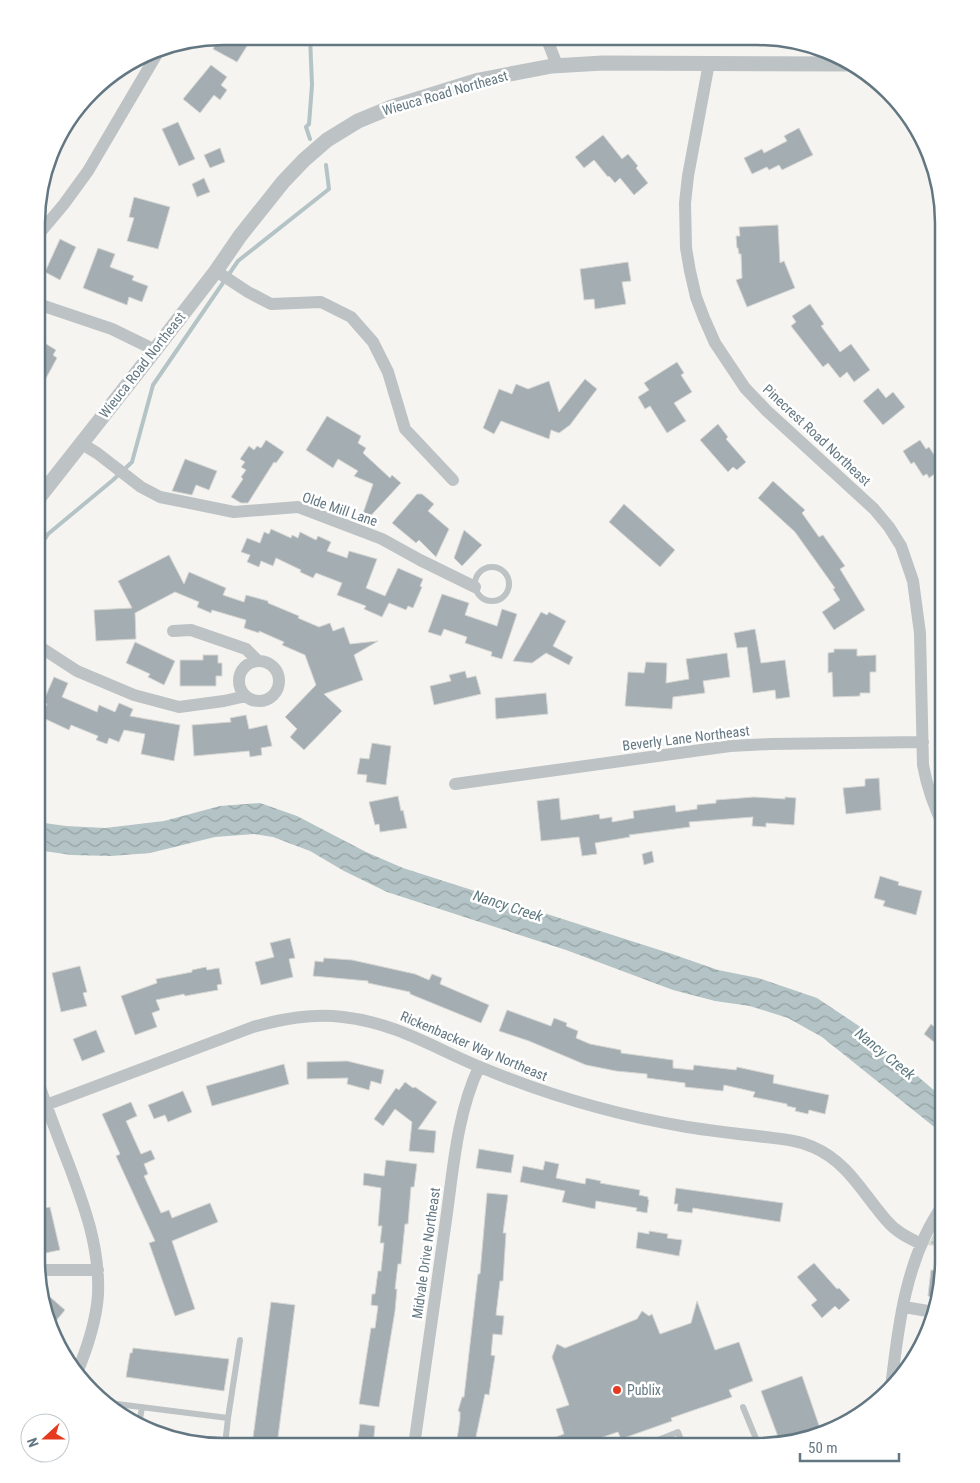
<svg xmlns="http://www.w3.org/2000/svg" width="980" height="1483" viewBox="0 0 980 1483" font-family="'Roboto Condensed',sans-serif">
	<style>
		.grass { fill: url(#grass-dots) }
		.water { fill: url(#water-waves) }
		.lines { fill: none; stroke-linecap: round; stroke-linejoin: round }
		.stream { stroke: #b4c3c5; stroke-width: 4 }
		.building { fill: #a4aeb2; stroke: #d6d6d3 }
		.service { stroke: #bdc2c5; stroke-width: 6 }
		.minor { stroke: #bdc2c5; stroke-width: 12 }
		.tertiary { stroke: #bdc2c5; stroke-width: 15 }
		.poi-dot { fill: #e53a20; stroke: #fff; stroke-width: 2 }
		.labels { text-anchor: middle; stroke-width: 5; stroke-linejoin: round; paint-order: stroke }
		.street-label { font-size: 14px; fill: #637782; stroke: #fff }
		.poi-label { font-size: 14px; fill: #637782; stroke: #fff; text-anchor: start }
		.water-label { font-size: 15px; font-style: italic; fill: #5f7a7f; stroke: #fff }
		.rim { fill: none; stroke: #637782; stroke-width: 2.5 }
	</style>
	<defs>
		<pattern id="grass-dots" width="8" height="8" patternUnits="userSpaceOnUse" patternTransform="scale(1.25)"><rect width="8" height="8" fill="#d4dad0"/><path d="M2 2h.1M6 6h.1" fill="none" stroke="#b0b6ae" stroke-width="1.8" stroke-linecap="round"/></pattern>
		<pattern id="water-waves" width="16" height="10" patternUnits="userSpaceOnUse" patternTransform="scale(1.25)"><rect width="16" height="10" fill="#b4c3c5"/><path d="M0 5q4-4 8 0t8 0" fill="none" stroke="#96a3a5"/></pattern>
	</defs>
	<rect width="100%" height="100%" fill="#f5f4f0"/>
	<path class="grass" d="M943,1217V1247L928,1245L941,1220Z"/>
	<path class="water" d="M260,803L297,816L366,852L403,868L672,954L718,970L758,978L817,998L859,1026L943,1098V1134L822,1037L788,1018L750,1006L715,1001L673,990L566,950L387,892L344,871L310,851L273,837L254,834L215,837L150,853L111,856L71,855L37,850V822L66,826L105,828L164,821L220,806Z"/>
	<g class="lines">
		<path class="stream" d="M310,37L312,85L309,124L306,127L310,139
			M37,550L48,534L113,480L132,462L153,385L238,261L329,189L326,165"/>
	</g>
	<path class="building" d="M245,36L241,42L247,46L237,62L213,49L220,37Z
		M211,65L227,77L221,85L227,90L220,100L214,95L200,113L183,99Z
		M178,122L195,159L179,166L162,129Z
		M799,128L813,155L782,170L779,165L769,170L767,167L752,174L744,158L762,149L764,153L787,141L784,136Z
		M603,135L622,159L628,154L638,166L636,168L648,183L634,195L620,178L615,183L609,176L608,177L594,160L584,168L575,157Z
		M220,148L225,162L210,168L204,155Z
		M204,178L210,192L197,197L192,184Z
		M134,197L170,207L158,249L127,241L134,218L129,217Z
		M778,225L780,263L784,261L795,288L747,307L736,280L742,278L741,254H739L738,248H737L736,236H740L739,227Z
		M60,239L76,247L60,280L45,272Z
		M98,248L115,254L110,267L134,276L132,280L148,286L142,302L129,297L127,305L83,288Z
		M628,262L631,281L622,282L626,304L595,309L594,299L584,300L580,269Z
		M810,304L824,324L821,326L840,352L851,344L870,370L854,382L847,372L840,378L828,363L823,367L791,326L796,322L792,316Z
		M38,339L56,350L53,355L57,358L38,393Z
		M677,362L684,373L681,375L692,392L674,403L686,421L667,433L650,406L645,409L638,397L649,390L644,383Z
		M585,379L597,389L570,425L559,433L551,430L549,439L501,421L494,434L483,428L499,389L512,394L516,384L528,389L549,381L559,412Z
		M878,388L886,398L893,392L905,407L883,425L863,401Z
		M327,416L361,436L358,443L366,448L363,453L390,478L392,475L401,483L364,523L360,522L373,484L354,476L358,471L338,459L333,468L306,450Z
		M718,424L728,437L726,439L746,462L737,470L733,467L728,472L700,440Z
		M266,440L284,452L276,463L274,462L248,503H241L231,497L243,479L241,477L246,470L241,467L245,462L240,459L249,446L254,450L257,446L261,448Z
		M920,440L926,449L929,447L943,468L929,478L927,474L923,476L914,462L911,464L903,451Z
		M185,459L217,471L209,490L196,485L192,495L172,491Z
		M773,481L805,510L802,513L819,537L823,535L845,566L840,569L865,610L834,630L822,612L840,600L833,589L835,588L795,532L758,498Z
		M417,494H422L434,504L428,511L449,529L436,557L419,540L416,543L392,523Z
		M624,504L675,550L660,567L609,522Z
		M271,529L291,538L292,535L298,538L300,532L316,540L318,536L331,542L327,551L347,558L349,551L377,559L366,588L385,596L398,568L423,579L420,586L422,587L413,608L408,606L406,610L389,603L382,617L364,609L366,606L337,595L342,583L316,573L313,578L300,572L301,570L276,558L273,566L261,561L259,567L247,562L250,555L241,552L247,538L260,543L264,532L269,534Z
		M464,530L482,545L462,566L454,558Z
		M169,555L184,584L189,572L226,588L223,595L244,602L246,595L268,601V603L299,616L298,618L319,627L330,623L333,631L344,627L350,644L378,641L354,655L363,680L324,694L342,711L304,750L290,737L297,729L285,717L316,685L305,655L282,645L284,642L259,631V633L244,628L246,620L212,610L211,613L197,607L199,602L175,592L135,613L136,639L96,641L94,610L132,608L118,581Z
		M442,594L469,603L465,615L497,626L502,609L517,614L502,659L491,656L492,652L465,643L467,637L444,629L441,636L428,632Z
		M541,612L547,615L549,612L566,621L553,646L573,657L569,665L546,653L532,663L513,661Z
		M755,629L761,663L785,660L790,697L776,699L775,690L753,693L747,647L737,648L734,633Z
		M135,642L175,661L164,685L148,677L150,674L126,663Z
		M834,649H857V656L876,655V672H870V693H860V696L833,697L832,672L828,673V653L834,652Z
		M727,653L730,677L703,681L705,693L673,697L672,709L625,706L628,672L644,673L646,662L667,663L666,683L689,679L686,659Z
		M203,655H218V663H222V676H216V686H180V660H203Z
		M465,671L467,678L476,676L481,694L434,705L430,686L451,681L449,675Z
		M54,677L68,683L62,697L97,712L99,705L115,712L119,703L133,709L130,716L180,725L174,761L141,754L145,734L124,730L119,742L109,738L107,744L96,740L98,736L71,725L69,730L41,717L47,704L43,702Z
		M546,693L548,714L496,719L495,698Z
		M246,715L249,729L267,725L272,746L261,748L262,755L250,757L249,751L194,756L192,725L231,722L230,718Z
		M372,743L391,746L386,785L366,782L367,775L357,774L360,758L369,759Z
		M879,778L881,810L846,814L843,788L865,786V779Z
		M398,796L401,811L403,810L407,828L380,832L379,824L375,825L369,802Z
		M754,797L785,799V797L796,798L794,825L766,823V827L752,826L753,817L689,822L690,827L629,835L630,837L595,843L597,854L582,856L579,837L541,841L537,801L559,798L561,820L599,814L600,819L612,817V822L634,818L633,811L675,805L676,812L697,809V805L716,803V800Z
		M652,851L654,862L644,865L642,854Z
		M880,876L899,882L898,885L922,891L916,915L883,906L885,901L874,898Z
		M290,938L295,958L289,959L293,977L261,985L255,962L274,957L270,943Z
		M324,958L352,960L415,974L429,980L432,974L442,978L440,984L489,1005L481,1023L410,994V992L368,983V981L313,976L315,961L323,962Z
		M80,966L87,992L83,993L87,1006L61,1012L52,973Z
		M206,967L207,970L219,968L222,984L217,985L218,990L185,996L184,994L156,1000L160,1010L152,1013L157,1027L135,1035L121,996L157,983L156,979L192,972V970Z
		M507,1010L551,1026L554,1018L567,1023L566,1026L578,1031L576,1038L590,1044L621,1050V1053L673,1060V1068L693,1070L694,1065L736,1070L737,1067L774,1075L773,1083L829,1095L825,1114L809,1110L808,1114L795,1111L796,1108L787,1106V1104L753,1097L755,1092L724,1085L723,1091L685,1087V1083L647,1078V1074L616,1071L586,1065L529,1041L499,1031Z
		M943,1021V1049L924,1034L931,1024L937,1029Z
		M96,1030L105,1052L82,1061L73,1039Z
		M347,1061L384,1070L381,1084L371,1081L369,1090L347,1084L348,1078L307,1079V1062Z
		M284,1064L289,1084L212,1106L206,1086Z
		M405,1082L413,1088L415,1087L437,1102L418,1129L436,1131L434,1153L409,1151L412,1122L395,1109L383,1126L374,1119L396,1088L399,1090Z
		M183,1091L192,1112L168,1122L165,1115L154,1119L148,1105Z
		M131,1102L137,1116L126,1121L141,1154L151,1150L155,1159L144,1164L148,1174L144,1176L161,1213L169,1210L172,1218L210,1203L218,1222L172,1241L195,1309L175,1316L149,1243L155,1241L116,1156L120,1154L102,1114Z
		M479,1149L514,1155L511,1173L476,1168Z
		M386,1160L417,1164L414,1187H411L408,1224H405L401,1264H398L395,1289H397L395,1311L379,1407L359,1404L371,1328H375L378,1306L371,1305L372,1294H375L378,1271H381L384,1243H380L382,1226H378L381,1188L363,1185L364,1173L384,1176Z
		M545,1161L559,1164L556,1178L585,1184L586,1178L601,1181L600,1183L640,1190L639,1195L648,1197V1200H649L647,1213L636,1211L637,1208L596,1201L595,1209L562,1202L565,1191L520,1182L523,1166L543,1170Z
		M676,1188L783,1203L780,1222L693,1208L692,1213L677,1211L678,1204H674Z
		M487,1193L508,1195L503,1233H506L503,1281H500L496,1315L504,1316L502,1335L493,1334L491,1355L495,1356L489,1395L485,1394L474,1446H456L460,1419V1412L458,1411L462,1397H464L478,1274H480Z
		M50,1207L60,1250L36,1255V1210Z
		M649,1231L668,1234L667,1238L682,1240L679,1256L636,1248L638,1232L649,1234Z
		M814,1263L837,1289L839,1288L850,1300L839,1310L835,1306L822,1318L811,1305L817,1300L797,1277Z
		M931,1270L943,1271L937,1298L928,1296Z
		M42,1290L65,1310L50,1328Z
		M697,1301L715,1350L739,1342L753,1381L729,1390L732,1397L671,1418L672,1421L621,1439L618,1432L576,1446H535V1445L564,1434L556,1409L569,1405L552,1357L557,1344L565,1348L637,1319L642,1311L649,1316L652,1314L660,1334L691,1323Z
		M271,1302L295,1305L277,1445H252Z
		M133,1348L229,1359L224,1391L126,1377L130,1353H132Z
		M802,1376L822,1434L780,1442L761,1391Z
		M360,1424L375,1426L373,1446H357Z"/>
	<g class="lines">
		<path class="service" d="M475 584a17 17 0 1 1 34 0a17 17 0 1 1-34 0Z
			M88,1387L109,1403L228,1418L225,1445
			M743,1407L759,1446
			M228,1418L240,1340
			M139,1425L142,1407
			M643,1446L678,1432L684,1447"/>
		<path class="minor" d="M546,37L557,65
			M709,63L688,176L685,203L686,248L690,271L696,297L704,318L715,343L745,388L767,411L874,509L889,527L901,546L913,581L920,633L923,765C927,787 934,807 944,827
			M38,235L64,204L88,171L161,47
			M216,271L248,292L271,304L321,302L351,317L373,342L388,372L405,429L453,480
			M38,304L112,329L155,350
			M82,444L97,453L141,487L160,497L234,512L298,507L382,539L420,560L475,587
			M173,631L191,630L246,649L258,661
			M37,645L77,671L134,695L179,707L224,701L246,696
			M239 681a20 20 0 1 1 40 0a20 20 0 1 1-40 0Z
			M455,784L730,746L770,744L923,742
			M37,1079C47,1108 58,1137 69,1165C85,1208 100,1248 98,1295C96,1323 87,1349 76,1375
			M46,1105L253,1027C282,1019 312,1013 343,1017C396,1023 432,1047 480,1067C547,1095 615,1115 687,1127C713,1131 739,1134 765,1137C781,1139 798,1140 813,1147C848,1162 863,1194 887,1221C896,1232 909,1238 921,1244
			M38,1270H98
			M904,1307L934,1312
			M891,1388C898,1326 906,1257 943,1205
			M414,1446C425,1373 435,1300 445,1227C453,1173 456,1116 479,1067"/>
		<path class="tertiary" d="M37,500L155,350L216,271L240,236L283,182L304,160L327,140L358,121L392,107L479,80L552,66L603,63L852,64"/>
	</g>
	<circle class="poi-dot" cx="617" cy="1390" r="5"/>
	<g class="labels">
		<g class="street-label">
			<text transform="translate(445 93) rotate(-16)" y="5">Wieuca Road Northeast</text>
			<text transform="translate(142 365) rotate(-52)" y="5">Wieuca Road Northeast</text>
			<text transform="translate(817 435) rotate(43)" y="5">Pinecrest Road Northeast</text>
			<text transform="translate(340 509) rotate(19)" y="5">Olde Mill Lane</text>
			<text transform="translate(686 738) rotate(-7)" y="5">Beverly Lane Northeast</text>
			<text transform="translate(474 1046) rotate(23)" y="5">Rickenbacker Way Northeast</text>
			<text transform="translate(426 1253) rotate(-82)" y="5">Midvale Drive Northeast</text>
		</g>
		<g class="poi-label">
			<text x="627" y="1395">Publix</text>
		</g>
		<g class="water-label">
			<text transform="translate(508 906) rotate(18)" y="5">Nancy Creek</text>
			<text transform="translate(885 1054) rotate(39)" y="5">Nancy Creek</text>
		</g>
	</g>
	<path d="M0 0H980V1483H0ZM223 45H757A178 178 0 0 1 935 223V1260A178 178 0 0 1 757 1438H223A178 178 0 0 1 45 1260V223A178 178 0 0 1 223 45Z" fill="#fff" fill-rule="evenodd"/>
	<path class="rim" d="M223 45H757A178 178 0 0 1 935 223V1260A178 178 0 0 1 757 1438H223A178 178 0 0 1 45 1260V223A178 178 0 0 1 223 45Z"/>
	<g transform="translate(45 1438) rotate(249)"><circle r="24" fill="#ffffff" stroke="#c1c9cd"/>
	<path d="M0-4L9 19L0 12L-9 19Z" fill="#e53a20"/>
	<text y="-8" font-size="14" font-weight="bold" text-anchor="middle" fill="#637782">N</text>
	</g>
	<path d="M800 1453v8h99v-8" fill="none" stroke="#637782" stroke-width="2.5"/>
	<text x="808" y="1453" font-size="15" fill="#637782" stroke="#ffffff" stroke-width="4" paint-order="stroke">50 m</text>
</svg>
